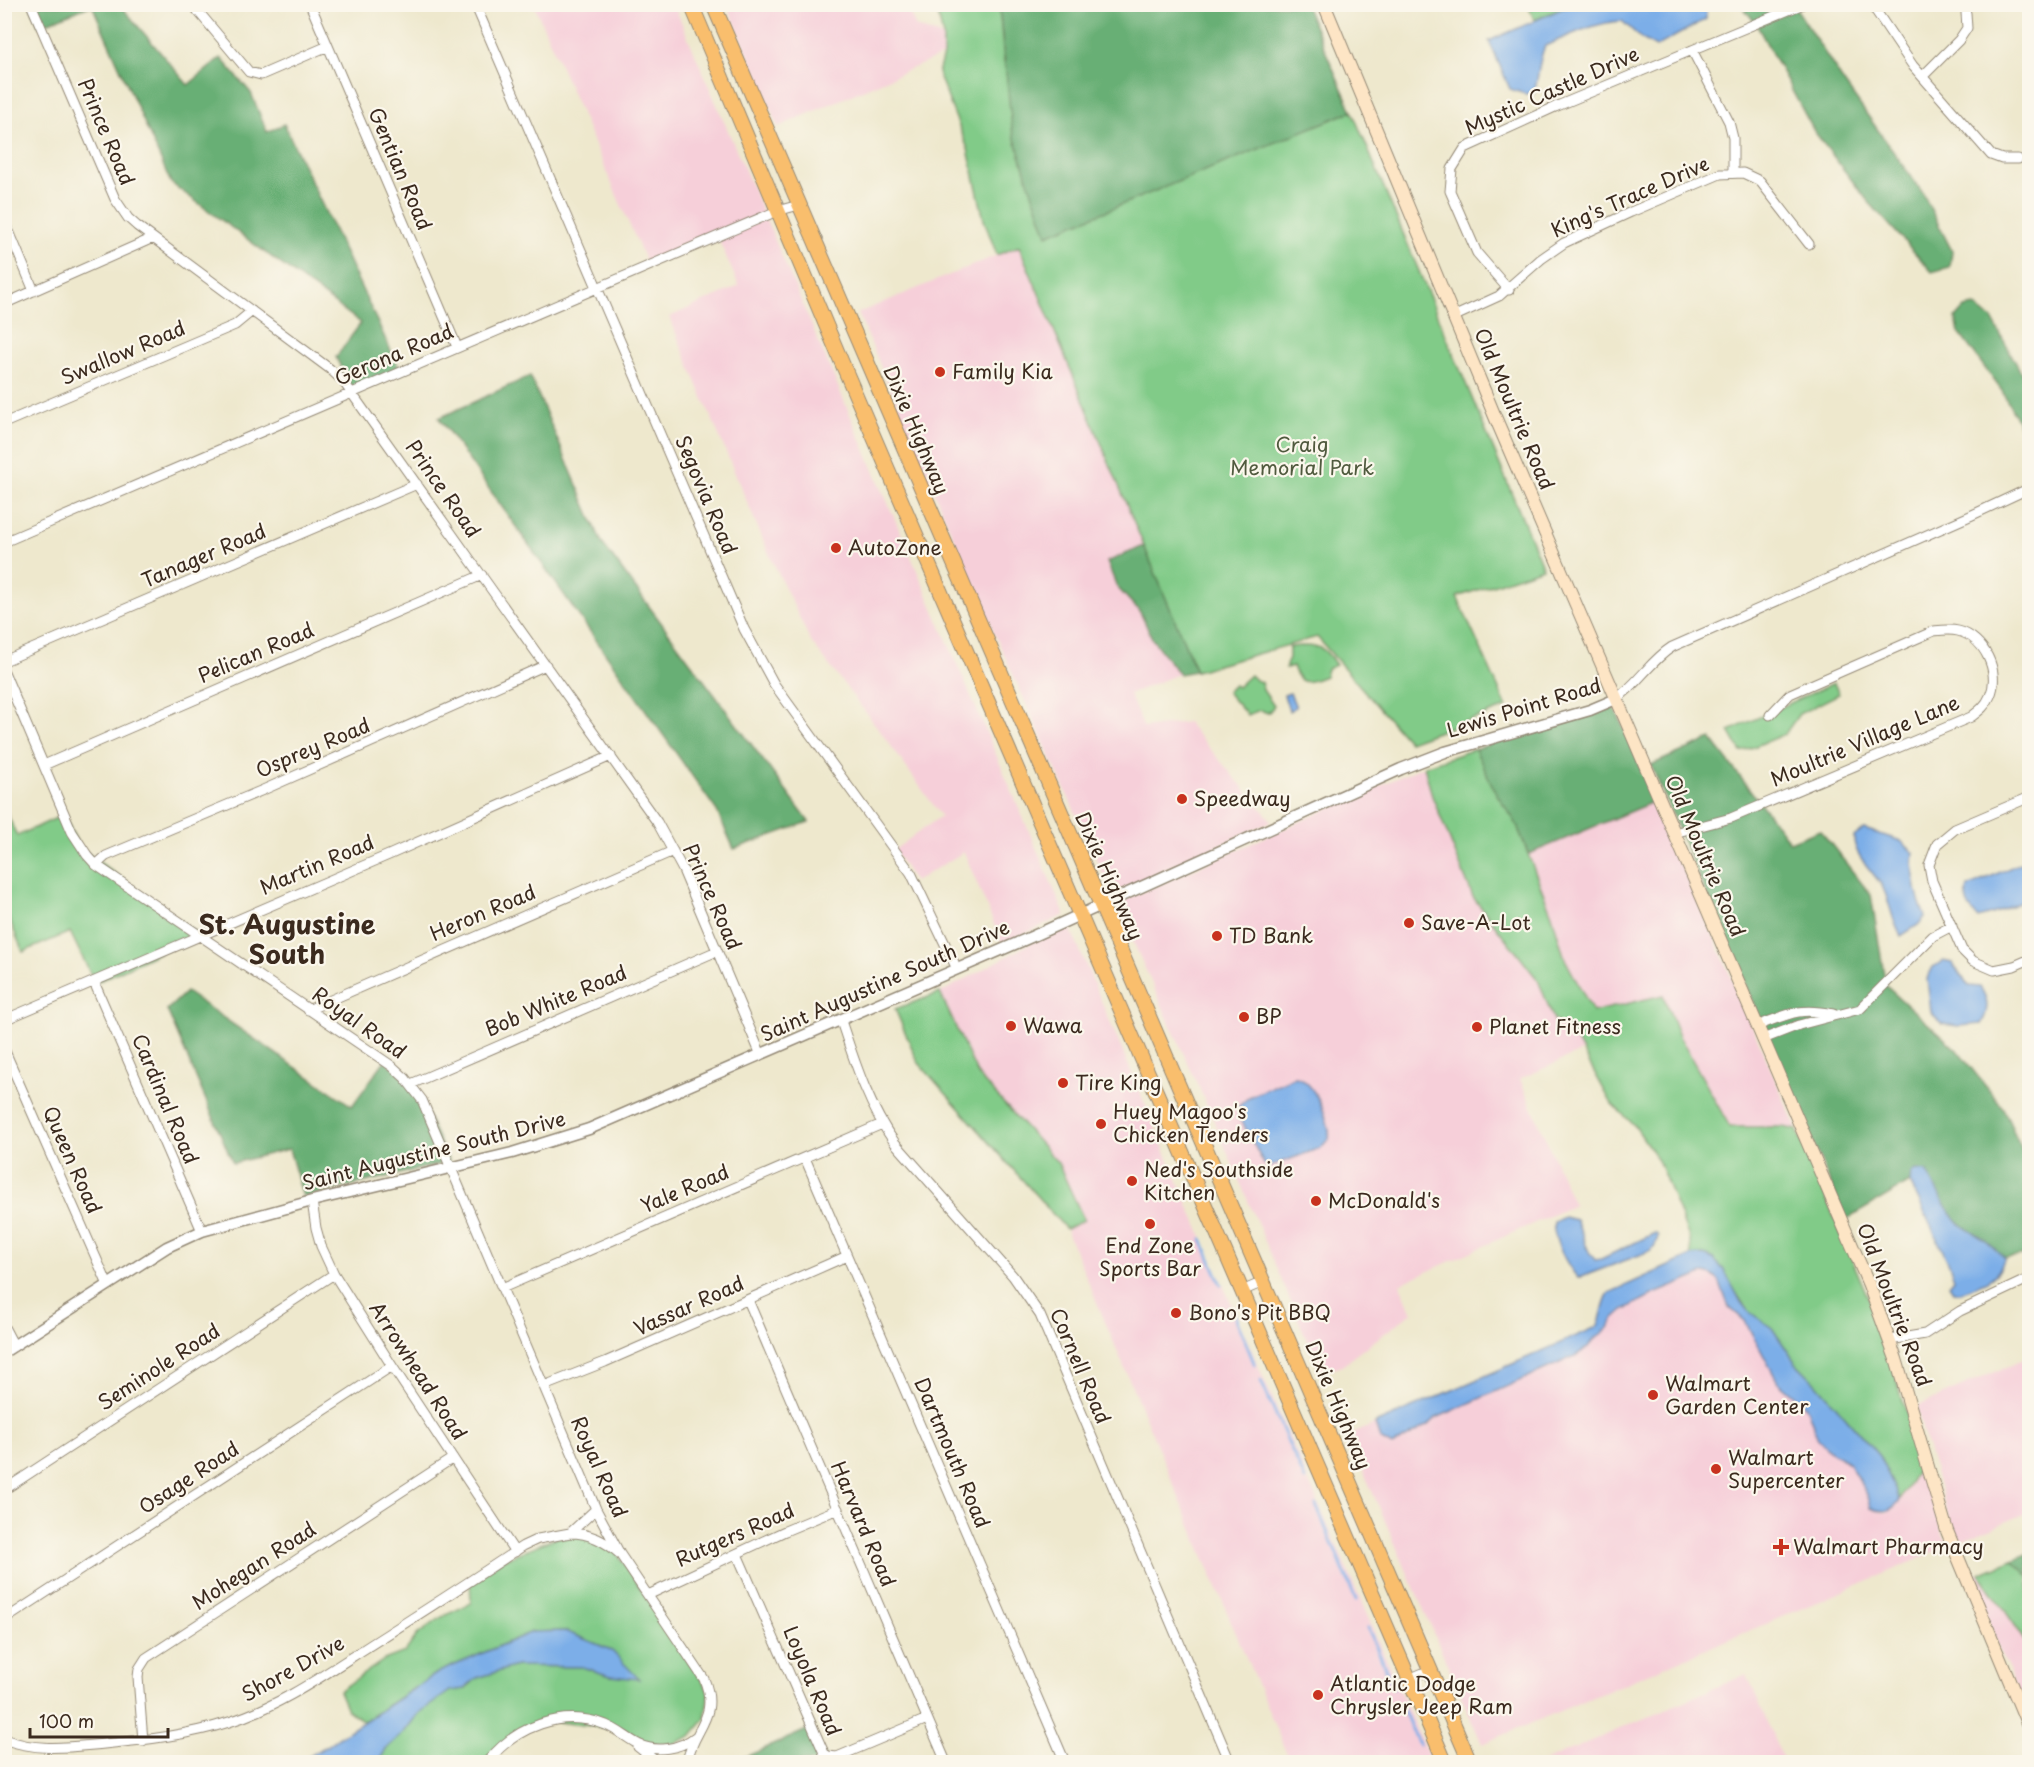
<svg xmlns="http://www.w3.org/2000/svg" width="2034" height="1767" viewBox="0 0 2034 1767" font-family="'Playpen Sans',sans-serif">
	<style>
		.built { fill: #f6cfd9 }
		.green { fill: #81cb88; stroke: #5e7a53; stroke-width: 1.5 }
		.forest { fill: #68af74; stroke: #526c49; stroke-width: 1.5 }
		.water { fill: #7baee8; stroke: #5b6c83; stroke-width: 1.5 }
		.lines { fill: none; stroke-linecap: round; stroke-linejoin: round }
		.stream { stroke: #7baee8; stroke-width: 3 }
		.minor-casing { stroke: #948976; stroke-width: 11 }
		.tertiary-casing { stroke: #948976; stroke-width: 13 }
		.secondary-casing { stroke: #948976; stroke-width: 14 }
		.primary-casing { stroke: #948976; stroke-width: 16 }
		.minor { stroke: #fff; stroke-width: 9 }
		.tertiary { stroke: #fff; stroke-width: 10 }
		.secondary { stroke: #fde5c5; stroke-width: 12 }
		.primary { stroke: #f9be6d; stroke-width: 14 }
		.poi-dot { fill: #c8321e; stroke: #fbf7ec; stroke-width: 2 }
		.labels { text-anchor: middle; stroke-width: 4.5; stroke-linejoin: round; paint-order: stroke }
		.street-label { font-size: 20px; fill: #3b2a1e; stroke: #fbf7ec }
		.poi-label { font-size: 20px; fill: #3b2a1e; stroke: #fbf7ec; text-anchor: start }
		.park-label { font-size: 20px; fill: #505a3e; stroke: #fbf7ec }
		.district-label { font-size: 26px; font-weight: bold; fill: #3b2a1e; stroke: #fbf7ec }
	</style>
	<rect width="100%" height="100%" fill="#fbf7ec"/>
	<filter id="ink" filterUnits="userSpaceOnUse"><feTurbulence type="fractalNoise" baseFrequency=".0167" numOctaves="2"/><feDisplacementMap in="SourceGraphic" scale="12" xChannelSelector="R" yChannelSelector="G"/><feConvolveMatrix kernelMatrix="1 2 1 2 8 2 1 2 1" color-interpolation-filters="sRGB"/></filter>
	<filter id="wash" filterUnits="userSpaceOnUse"><feTurbulence type="fractalNoise" baseFrequency=".008" numOctaves="4" result="noise"/><feDisplacementMap in="SourceGraphic" scale="24" xChannelSelector="R" yChannelSelector="G"/><feGaussianBlur stdDeviation="1.35" result="paint"/><feColorMatrix in="noise" values="0 0 0 0 0 0 0 0 0 0 0 0 0 0 0 0 0 1.4 0 .05"/><feComposite in="paint" operator="in"/></filter>
	<g filter="url(#wash)">
		<rect width="100%" height="100%" fill="#eee8cd"/>
		<path class="built" d="M534,5H674L1065,915L1002,944L964,852L914,882L894,850L941,816L881,732L811,642L769,554L669,317L739,286L717,236L647,265Z
			M727,5H906L916,27L943,37V55L778,127Z
			M1019,246L1144,546L1107,562L1117,587L1140,612L1153,640L1179,674L1129,694L1144,728L1187,722L1272,821L1112,894L992,628L858,313Z
			M1424,766L1432,796L1473,897L1538,980L1554,1020L1572,1032L1583,1051L1520,1079L1574,1205L1400,1284L1412,1313L1342,1365L1321,1373L1214,1121L1116,904Z
			M1655,801L1797,1130L1783,1127H1731L1679,1036L1663,995L1594,1013L1565,959L1552,915L1529,854Z
			M1069,925L1167,1156L1431,1762H1290L1066,1229L1084,1220L1058,1163L978,1075L940,993L1033,942Z
			M1705,1273L1712,1275L1719,1281L1729,1307L1745,1321L1778,1382L1806,1406L1818,1439L1829,1451L1848,1462L1868,1496L1871,1508L1881,1512H1887L1896,1506L1922,1463L1947,1547L1482,1744L1348,1436L1375,1424L1380,1439L1427,1426L1434,1419L1589,1347L1594,1339L1609,1328L1613,1319L1623,1310L1652,1295Z
			M2029,1357V1512L1956,1543L1916,1407Z
			M1980,1574L2029,1646V1719L1970,1578Z
			M1747,1674L1784,1762H1543Z"/>
		<path class="green" d="M936,5H999L1004,62L1047,234L1352,111L1543,568L1457,597L1507,707L1409,742L1317,637L1196,671L1019,246L997,255L984,220L968,149L938,73L943,55V37Z
			M1528,5H1570L1534,20Z
			M1301,646C1322,646 1324,647 1336,665L1327,669L1325,676C1308,683 1299,687 1293,666L1286,668V665L1289,658V647Z
			M1250,675L1254,679L1262,683L1263,690L1274,706L1268,713L1260,710L1247,715L1227,692L1234,685L1237,687Z
			M1834,683L1839,694L1799,714L1785,734L1741,752L1729,731Z
			M1475,749L1496,793L1515,821L1552,915L1565,959L1593,1012L1663,995L1679,1036L1730,1127H1783L1797,1130L1879,1323L1922,1463L1900,1500L1879,1456L1816,1383L1795,1362L1772,1328L1748,1311L1735,1291L1704,1255L1691,1256L1690,1240L1659,1162L1635,1126L1612,1104L1572,1032L1554,1020L1538,980L1473,897L1432,796L1424,766Z
			M4,807L17,836L63,815L80,848L198,934L95,983L70,932L23,952L5,909Z
			M940,993L978,1075L1058,1163L1084,1220L1066,1229L918,1062L895,1009Z
			M567,1533L610,1543L709,1691L705,1719L691,1736L673,1744H645L617,1729L541,1720L481,1762H378L387,1748L404,1732L418,1714L450,1690L465,1689L477,1678L516,1666L582,1667L611,1676V1650L565,1631L532,1632L439,1672L364,1721L347,1710L339,1691L384,1660L405,1652L417,1635L442,1617L471,1603L470,1580L499,1561Z
			M2013,1560L2029,1576V1646L1980,1574Z"/>
		<path class="forest" d="M31,5H120L188,85L221,58L251,93L267,132L284,124L400,370L353,393L336,357L361,323L171,183L92,5L39,26Z
			M999,5H1305L1352,111L1047,235L1028,181L1012,129Z
			M1741,5H1794L1843,81L1922,192L1952,251L1950,267L1932,272L1867,200L1814,131L1755,22Z
			M1975,306L1992,319L2029,387V443L2002,391L1959,333L1956,318L1965,308Z
			M530,376L602,543L809,822L734,849L717,811L439,418Z
			M1144,546L1196,671L1179,674L1153,640L1140,612L1117,587L1107,562Z
			M1614,706L1655,801L1529,854L1515,821L1496,793L1475,749Z
			M1711,739L1790,842L1820,830L1871,895L1886,986L1956,1049L2003,1108L2029,1165V1255L2005,1258L1985,1240L1961,1225L1947,1208L1926,1171L1911,1174L1910,1182L1846,1220L1651,765Z
			M186,992L352,1106L385,1060L413,1084L449,1162L303,1197L289,1149L233,1163L167,1010Z
			M2029,1553V1576L2013,1560Z
			M809,1729L828,1762H748L743,1758Z"/>
		<path class="water" d="M1570,5H1706V19L1656,47L1642,39L1622,21C1596,22 1568,36 1545,46C1538,61 1539,77 1534,93L1525,94L1510,89L1489,41Z
			M1290,693L1296,707L1289,711L1284,695Z
			M1864,829L1901,841L1914,853C1911,875 1917,897 1925,917L1918,925L1901,936C1891,919 1890,901 1882,886C1873,871 1853,855 1854,837Z
			M2029,859V898L1998,912L1978,918C1969,908 1963,901 1968,887Z
			M1943,961L1952,963L1969,986L1980,987C1989,1000 1989,1011 1981,1024L1959,1026L1942,1024L1931,1012L1927,979L1933,967Z
			M1294,1077C1312,1075 1332,1124 1329,1139L1320,1148L1269,1167L1264,1164L1239,1116L1238,1107L1249,1097Z
			M1915,1170L1926,1171L1947,1208L1961,1225L1985,1240L2005,1258C1996,1283 1982,1283 1959,1292L1953,1291L1949,1285L1954,1279L1949,1264L1910,1182L1911,1174Z
			M1564,1217L1576,1220L1589,1252L1595,1260L1601,1259L1655,1233L1658,1236C1656,1245 1654,1249 1645,1253L1578,1278C1568,1267 1551,1237 1554,1222Z
			M1704,1255L1713,1259L1724,1270L1741,1302L1748,1311L1772,1328L1795,1362L1816,1383L1879,1456L1900,1500C1891,1512 1884,1513 1871,1508L1868,1496L1848,1462L1829,1451L1818,1439L1806,1406L1778,1382L1745,1321L1729,1307L1719,1281L1712,1275L1705,1273L1652,1295L1623,1310L1613,1319L1609,1328L1594,1339L1589,1347L1575,1356L1434,1419L1427,1426L1392,1446L1380,1439L1375,1424L1597,1327C1603,1316 1602,1303 1609,1293L1691,1256Z
			M565,1631L611,1650L639,1679L611,1676L582,1667L516,1666L477,1678L464,1689L450,1691L418,1714L404,1732L387,1748L378,1762H294L302,1761L331,1743L439,1672L532,1632Z"/>
		<g class="lines">
			<path class="stream" d="M1202,1239L1221,1285
				M1232,1309L1255,1365
				M1261,1381L1305,1480
				M1316,1505L1356,1600
				M1368,1628L1394,1688
				M1403,1709L1419,1745"/>
		</g>
	</g>
	<g filter="url(#ink)">
		<g class="lines">
			<defs>
				<path id="minor" d="M31,4L115,199L128,218L137,226L330,369L343,381L657,822L683,870L761,1055
					M192,4L249,72L261,75L328,46
					M310,4L457,347
					M475,4L744,629L774,684L911,873L957,969
					M1868,4L1876,11L1913,66L1991,155L2002,159H2018
					M1692,50L1729,122L1733,138V173
					M1923,76L1959,40L1967,28L1966,13
					M4,219L34,291
					M1509,290L1477,253L1450,191L1452,169L1465,148L1555,107L1803,4
					M4,304L153,238
					M1453,317L1499,296L1541,259L1564,243L1631,212L1720,174L1743,173L1760,181L1809,244
					M4,423L235,325L252,311
					M4,542L777,211L799,205
					M4,661L417,484
					M4,672L72,832L87,855L96,865L392,1066L405,1078L422,1100L596,1509L620,1554
					M1616,699C1638,684 1650,661 1672,647L1970,516L2030,488
					M44,765L482,575
					M2030,797L1955,829L1937,844L1929,865L1932,881L1962,950L1973,961L1994,970L2014,966L2030,959
					M1674,833L1731,818L1971,717C1979,711 1986,706 1990,696C2001,672 1984,637 1958,631C1950,629 1943,630 1934,631L1790,694L1770,715
					M96,865L106,856L263,790L546,665
					M94,982L202,1231
					M308,1010L673,851
					M4,1020L391,854L611,756
					M841,1021C855,1063 869,1107 895,1143L1013,1276L1040,1315L1230,1762
					M1757,1026C1789,1014 1798,1007 1833,1014
					M1763,1039L1799,1025L1860,1009L1933,936L1952,926
					M4,1049L108,1285
					M411,1084L717,951
					M805,1158L1065,1762
					M312,1201L316,1228L321,1246L334,1274L392,1366L515,1552
					M502,1288L882,1124
					M1242,1291L1263,1282
					M748,1300L946,1762
					M4,1327L14,1346
					M1890,1340L1925,1334L1960,1311L2030,1278
					M544,1386L605,1362L847,1256
					M4,1490L334,1274
					M570,1533C590,1533 605,1541 620,1554L704,1679C720,1718 693,1728 687,1762
					M737,1554L824,1753L828,1756L837,1757L927,1719
					M648,1595L785,1531L838,1509
					M4,1620L392,1366
					M1409,1679L1430,1670
					M4,1739C37,1752 70,1747 104,1744C146,1740 189,1735 229,1722C275,1708 318,1679 358,1653C413,1618 468,1583 523,1546L538,1539L570,1533L596,1509
					M143,1741L138,1677L139,1669L146,1658L453,1458
					M638,1747L657,1762
					M487,1762C515,1727 562,1708 606,1725C618,1730 627,1738 638,1744C656,1753 680,1749 695,1737"/>
				<path id="tertiary" d="M4,1352L167,1247L202,1231L312,1201L512,1153L589,1129L1031,937L1401,769L1445,752L1590,710L1616,699"/>
				<path id="secondary" d="M1324,4L1496,419L1869,1285L1896,1359L1947,1531L2030,1730"/>
				<path id="primary" d="M691,4L842,363L1445,1762
					M713,4L1470,1762"/>
			</defs>
			<use href="#minor" class="minor-casing"/>
			<use href="#tertiary" class="tertiary-casing"/>
			<use href="#secondary" class="secondary-casing"/>
			<use href="#primary" class="primary-casing"/>
			<use href="#minor" class="minor"/>
			<use href="#tertiary" class="tertiary"/>
			<use href="#secondary" class="secondary"/>
			<use href="#primary" class="primary"/>
		</g>
	</g>
	<g class="poi-dot">
		<circle cx="940" cy="372" r="6"/>
		<circle cx="836" cy="548" r="6"/>
		<circle cx="1182" cy="799" r="6"/>
		<circle cx="1409" cy="923" r="6"/>
		<circle cx="1217" cy="936" r="6"/>
		<circle cx="1244" cy="1017" r="6"/>
		<circle cx="1011" cy="1026" r="6"/>
		<circle cx="1477" cy="1027" r="6"/>
		<circle cx="1063" cy="1083" r="6"/>
		<circle cx="1101" cy="1124" r="6"/>
		<circle cx="1132" cy="1181" r="6"/>
		<circle cx="1316" cy="1201" r="6"/>
		<circle cx="1150" cy="1224" r="6"/>
		<circle cx="1176" cy="1313" r="6"/>
		<circle cx="1653" cy="1395" r="6"/>
		<circle cx="1716" cy="1469" r="6"/>
		<path d="M1778 1538h6v6h6v6h-6v6h-6v-6h-6v-6h6z"/>
		<circle cx="1318" cy="1695" r="6"/>
	</g>
	<g class="labels">
		<g class="street-label">
			<text transform="translate(1552 91) rotate(-24)" y="7">Mystic Castle Drive</text>
			<text transform="translate(106 132) rotate(67)" y="7">Prince Road</text>
			<text transform="translate(400 169) rotate(67)" y="7">Gentian Road</text>
			<text transform="translate(1630 197) rotate(-24)" y="7">King's Trace Drive</text>
			<text transform="translate(123 353) rotate(-23)" y="7">Swallow Road</text>
			<text transform="translate(394 355) rotate(-23)" y="7">Gerona Road</text>
			<text transform="translate(1514 409) rotate(67)" y="7">Old Moultrie Road</text>
			<text transform="translate(916 430) rotate(67)" y="7">Dixie Highway</text>
			<text transform="translate(443 489) rotate(55)" y="7">Prince Road</text>
			<text transform="translate(706 495) rotate(67)" y="7">Segovia Road</text>
			<text transform="translate(204 556) rotate(-23)" y="7">Tanager Road</text>
			<text transform="translate(256 653) rotate(-23)" y="7">Pelican Road</text>
			<text transform="translate(1524 708) rotate(-17)" y="7">Lewis Point Road</text>
			<text transform="translate(1865 741) rotate(-23)" y="7">Moultrie Village Lane</text>
			<text transform="translate(313 748) rotate(-23)" y="7">Osprey Road</text>
			<text transform="translate(1705 856) rotate(67)" y="7">Old Moultrie Road</text>
			<text transform="translate(317 865) rotate(-23)" y="7">Martin Road</text>
			<text transform="translate(1109 876) rotate(66)" y="7">Dixie Highway</text>
			<text transform="translate(712 897) rotate(66)" y="7">Prince Road</text>
			<text transform="translate(483 913) rotate(-23)" y="7">Heron Road</text>
			<text transform="translate(885 981) rotate(-24)" y="7">Saint Augustine South Drive</text>
			<text transform="translate(556 1001) rotate(-23)" y="7">Bob White Road</text>
			<text transform="translate(359 1023) rotate(35)" y="7">Royal Road</text>
			<text transform="translate(165 1099) rotate(67)" y="7">Cardinal Road</text>
			<text transform="translate(434 1151) rotate(-14)" y="7">Saint Augustine South Drive</text>
			<text transform="translate(72 1160) rotate(66)" y="7">Queen Road</text>
			<text transform="translate(685 1189) rotate(-23)" y="7">Yale Road</text>
			<text transform="translate(1894 1305) rotate(69)" y="7">Old Moultrie Road</text>
			<text transform="translate(689 1306) rotate(-24)" y="7">Vassar Road</text>
			<text transform="translate(1080 1366) rotate(67)" y="7">Cornell Road</text>
			<text transform="translate(159 1367) rotate(-33)" y="7">Seminole Road</text>
			<text transform="translate(418 1371) rotate(57)" y="7">Arrowhead Road</text>
			<text transform="translate(1338 1405) rotate(67)" y="7">Dixie Highway</text>
			<text transform="translate(952 1453) rotate(67)" y="7">Dartmouth Road</text>
			<text transform="translate(599 1467) rotate(66)" y="7">Royal Road</text>
			<text transform="translate(189 1478) rotate(-33)" y="7">Osage Road</text>
			<text transform="translate(863 1524) rotate(67)" y="7">Harvard Road</text>
			<text transform="translate(735 1535) rotate(-24)" y="7">Rutgers Road</text>
			<text transform="translate(254 1566) rotate(-33)" y="7">Mohegan Road</text>
			<text transform="translate(293 1669) rotate(-29)" y="7">Shore Drive</text>
			<text transform="translate(812 1681) rotate(67)" y="7">Loyola Road</text>
		</g>
		<g class="poi-label">
			<text x="952" y="379">Family Kia</text>
			<text x="848" y="555">AutoZone</text>
			<text x="1194" y="806">Speedway</text>
			<text x="1421" y="930">Save-A-Lot</text>
			<text x="1229" y="943">TD Bank</text>
			<text x="1256" y="1024">BP</text>
			<text x="1023" y="1033">Wawa</text>
			<text x="1489" y="1034">Planet Fitness</text>
			<text x="1075" y="1090">Tire King</text>
			<text x="1113" y="1119">Huey Magoo's<tspan x="1113" dy="23">Chicken Tenders</tspan></text>
			<text x="1144" y="1177">Ned's Southside<tspan x="1144" dy="23">Kitchen</tspan></text>
			<text x="1328" y="1208">McDonald's</text>
			<text x="1150" y="1253" text-anchor="middle">End Zone<tspan x="1150" dy="23">Sports Bar</tspan></text>
			<text x="1188" y="1320">Bono's Pit BBQ</text>
			<text x="1665" y="1391">Walmart<tspan x="1665" dy="23">Garden Center</tspan></text>
			<text x="1728" y="1465">Walmart<tspan x="1728" dy="23">Supercenter</tspan></text>
			<text x="1793" y="1554">Walmart Pharmacy</text>
			<text x="1330" y="1691">Atlantic Dodge<tspan x="1330" dy="23">Chrysler Jeep Ram</tspan></text>
		</g>
		<g class="park-label">
			<text x="1302" y="452">Craig<tspan x="1302" dy="23">Memorial Park</tspan></text>
		</g>
		<g class="district-label">
			<text x="287" y="934">St. Augustine<tspan x="287" dy="30">South</tspan></text>
		</g>
	</g>
	<rect width="2034" height="1767" fill="none" stroke="#fbf7ec" stroke-width="24"/>
	<path d="M30 1728v9h138v-9" fill="none" stroke="#3b2a1e" stroke-width="3"/>
	<text x="39" y="1728" font-size="18" fill="#3b2a1e" stroke="#fbf7ec" stroke-width="4.5" paint-order="stroke">100 m</text>
</svg>
